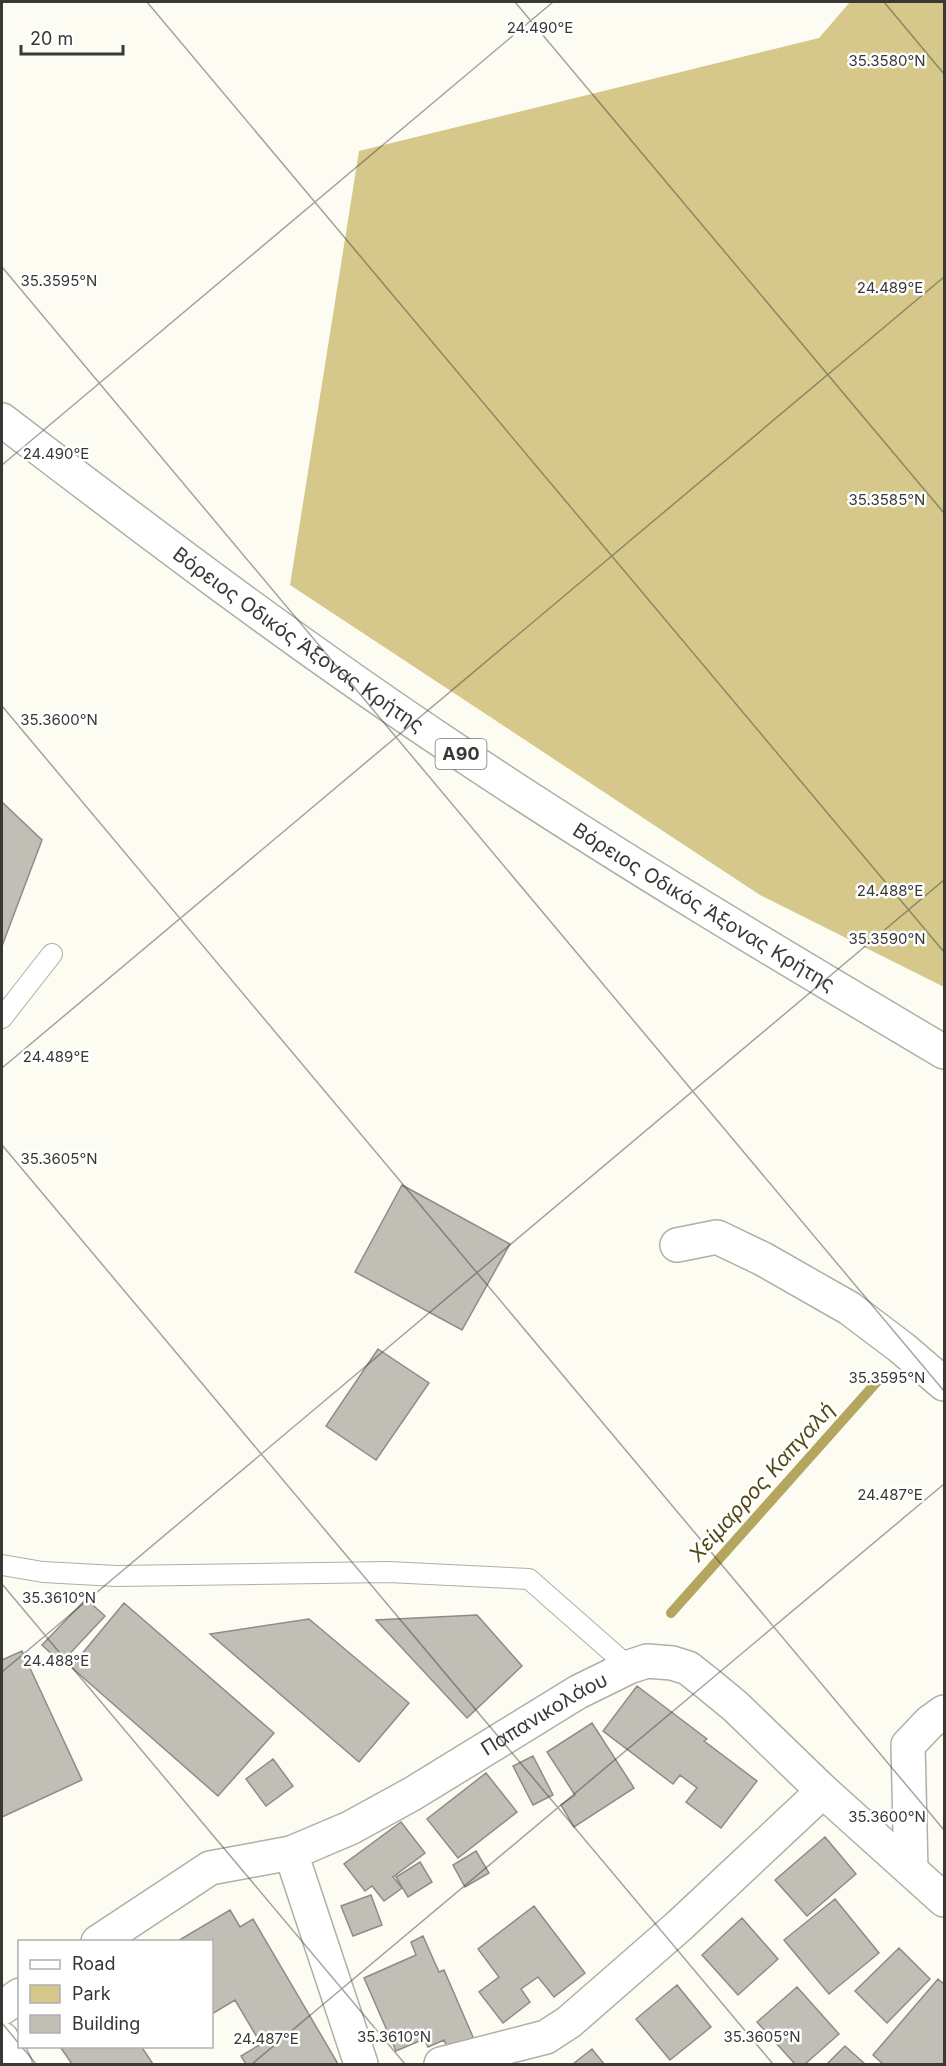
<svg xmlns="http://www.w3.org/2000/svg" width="946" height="2066" viewBox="0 0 946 2066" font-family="Inter,sans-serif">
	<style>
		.green { fill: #d5c88a }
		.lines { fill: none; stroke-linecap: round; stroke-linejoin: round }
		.stream { stroke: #b4a55f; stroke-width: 10 }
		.building { fill: #c0beb5; stroke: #8e8c84; stroke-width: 1.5 }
		.lane-casing { stroke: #b0afa6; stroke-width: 22 }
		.street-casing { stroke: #b0afa6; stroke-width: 36 }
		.highway-casing { stroke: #b0afa6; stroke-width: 36 }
		.lane { stroke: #fff; stroke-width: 20 }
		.street { stroke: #fff; stroke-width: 33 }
		.highway { stroke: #fff; stroke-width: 33 }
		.ticks { fill: none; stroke: #383834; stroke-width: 1.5; stroke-opacity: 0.45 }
		.labels { text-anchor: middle; stroke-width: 5; stroke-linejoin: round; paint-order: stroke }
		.shield { fill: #fff; stroke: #747471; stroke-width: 1.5 }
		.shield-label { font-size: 18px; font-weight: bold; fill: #383834 }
		.street-label { font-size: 20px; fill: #383834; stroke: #fff }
		.water-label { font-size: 21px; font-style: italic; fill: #544912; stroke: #fff }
		.ticks-label { font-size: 15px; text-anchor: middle; fill: #383834; stroke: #fff; stroke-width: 5; stroke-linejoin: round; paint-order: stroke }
	</style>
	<rect width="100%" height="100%" fill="#fdfcf2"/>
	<path class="green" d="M850,2H944V987L760,895L290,585L359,151L819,38Z"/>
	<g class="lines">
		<path class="stream" d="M671,1613L882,1376"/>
	</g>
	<path class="building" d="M3,803L42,840L2,946V804Z
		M402,1185L510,1244L462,1330L355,1272Z
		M378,1349L429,1383L376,1460L326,1426Z
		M86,1599L105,1616L61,1663L42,1645Z
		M124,1603L274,1733L218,1796L71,1667Z
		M477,1615L522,1666L467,1718L376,1620Z
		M309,1619L409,1703L359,1762L210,1634Z
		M22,1651L82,1780L2,1817V1660Z
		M637,1686L707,1739L704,1741L757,1781L721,1828L686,1802L697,1788L680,1775L673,1784L603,1731Z
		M592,1723L634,1788L574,1827L561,1805L575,1795L547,1752Z
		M533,1756L553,1795L533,1805L513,1766Z
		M273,1759L293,1786L266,1806L246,1779Z
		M486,1773L517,1812L458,1858L427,1819Z
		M401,1822L425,1853L393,1877L402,1888L384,1901L372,1886L365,1891L344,1864Z
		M825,1837L856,1874L807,1916L775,1880Z
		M476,1851L489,1873L465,1887L453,1865Z
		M420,1862L432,1882L408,1897L396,1877Z
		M371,1895L382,1925L353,1936L341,1906Z
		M835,1899L879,1953L829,1994L784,1940Z
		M534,1906L585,1973L554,1997L538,1977L521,1989L530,2002L503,2023L479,1992L499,1977L478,1949Z
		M230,1910L240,1927L253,1919L338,2064H246L241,2056L261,2044L235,2000L212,2014V1942H176Z
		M742,1918L778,1959L738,1995L702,1955Z
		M423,1936L439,1972L444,1970L476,2044L450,2055L444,2040L428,2047L424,2039L396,2051L364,1978L416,1955L411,1942Z
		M899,1948L930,1979L887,2023L855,1991Z
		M938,1979L944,1984V2064H883L873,2055Z
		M677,1985L711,2027L670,2060L636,2019Z
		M797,1987L839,2034L805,2064H795L757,2022Z
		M63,2046H141L153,2064H72L61,2048Z
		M845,2046L865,2064H827Z
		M592,2049L604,2064H573Z"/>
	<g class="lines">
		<defs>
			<path id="lane" d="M2,1018L52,954
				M2,1565L43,1572L116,1576L388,1572L529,1579L629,1667"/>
			<g id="street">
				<path d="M677,1245L717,1237L763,1259L849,1308L902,1348L944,1384"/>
				<path d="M291,1853L361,2064"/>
				<path d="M911,1870L908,1745L930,1722L944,1712"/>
				<path id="s1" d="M98,1942L210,1868L291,1853L350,1828L412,1794L578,1692L629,1667L647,1661L672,1663L688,1668L707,1683L735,1706L823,1791L944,1900"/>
				<path d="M2,2008L20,1995"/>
				<path d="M2,2039L15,2064"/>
				<path d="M441,2064L546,2037L569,2022L679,1926L823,1791"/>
			</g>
			<g id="highway">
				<path id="s2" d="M2,420C150,533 299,646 454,749C614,856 779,954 944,1052"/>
			</g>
		</defs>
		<use href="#lane" class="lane-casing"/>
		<use href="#street" class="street-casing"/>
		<use href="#highway" class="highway-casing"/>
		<use href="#lane" class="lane"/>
		<use href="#street" class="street"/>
		<use href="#highway" class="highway"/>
	</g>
	<path class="ticks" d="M147,2L944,952M515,2L944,513M884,2L944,74M2,267L944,1391M2,465L553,2M2,706L944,1830M2,1068L944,277M2,1145L773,2064M2,1584L405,2064M2,1672L944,880M2,2023L20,2045M21,2046L36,2064M252,2064L944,1484"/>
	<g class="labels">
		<rect class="shield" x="435.5" y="739" width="51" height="30" rx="4.5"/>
		<g class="shield-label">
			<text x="461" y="760">Α90</text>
		</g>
		<g class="street-label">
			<text dy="7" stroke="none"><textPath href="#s2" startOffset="369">Βόρειος Οδικός Άξονας Κρήτης</textPath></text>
			<text dy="7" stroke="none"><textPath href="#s2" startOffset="855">Βόρειος Οδικός Άξονας Κρήτης</textPath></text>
			<text dy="7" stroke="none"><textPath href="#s1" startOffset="506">Παπανικολάου</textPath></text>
		</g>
		<g class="water-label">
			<text transform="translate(762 1482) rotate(-48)" y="7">Χείμαρρος Καπγαλή</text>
		</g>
	</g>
	<g class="ticks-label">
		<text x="540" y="33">24.490°E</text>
		<text x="887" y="66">35.3580°N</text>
		<text x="59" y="286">35.3595°N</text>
		<text x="890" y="293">24.489°E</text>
		<text x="56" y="459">24.490°E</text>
		<text x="887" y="505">35.3585°N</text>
		<text x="59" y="725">35.3600°N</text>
		<text x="890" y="896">24.488°E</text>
		<text x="887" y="944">35.3590°N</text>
		<text x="56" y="1062">24.489°E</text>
		<text x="59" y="1164">35.3605°N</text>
		<text x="887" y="1383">35.3595°N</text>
		<text x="890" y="1500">24.487°E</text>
		<text x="59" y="1603">35.3610°N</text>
		<text x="56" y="1666">24.488°E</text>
		<text x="887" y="1822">35.3600°N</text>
		<text x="394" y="2042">35.3610°N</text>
		<text x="762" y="2042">35.3605°N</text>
		<text x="266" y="2044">24.487°E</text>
	</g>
	<rect width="946" height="2066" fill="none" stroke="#383834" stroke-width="6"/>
	<rect x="18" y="1940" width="195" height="108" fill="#ffffff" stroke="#afafae" stroke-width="1.5"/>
	<rect x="30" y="1960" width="30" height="9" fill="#ffffff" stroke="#afafae" stroke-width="1.5"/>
	<text x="72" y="1970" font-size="18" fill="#383834">Road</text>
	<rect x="30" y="1985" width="30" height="18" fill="#d5c88a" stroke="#afafae" stroke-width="1.5"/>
	<text x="72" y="2000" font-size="18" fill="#383834">Park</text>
	<rect x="30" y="2015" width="30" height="18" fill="#c0beb5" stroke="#afafae" stroke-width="1.5"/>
	<text x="72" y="2030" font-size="18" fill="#383834">Building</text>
	<path d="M21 45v9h102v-9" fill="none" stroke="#383834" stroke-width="3"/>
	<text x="30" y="45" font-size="18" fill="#383834" stroke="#ffffff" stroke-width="4.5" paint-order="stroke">20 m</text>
</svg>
